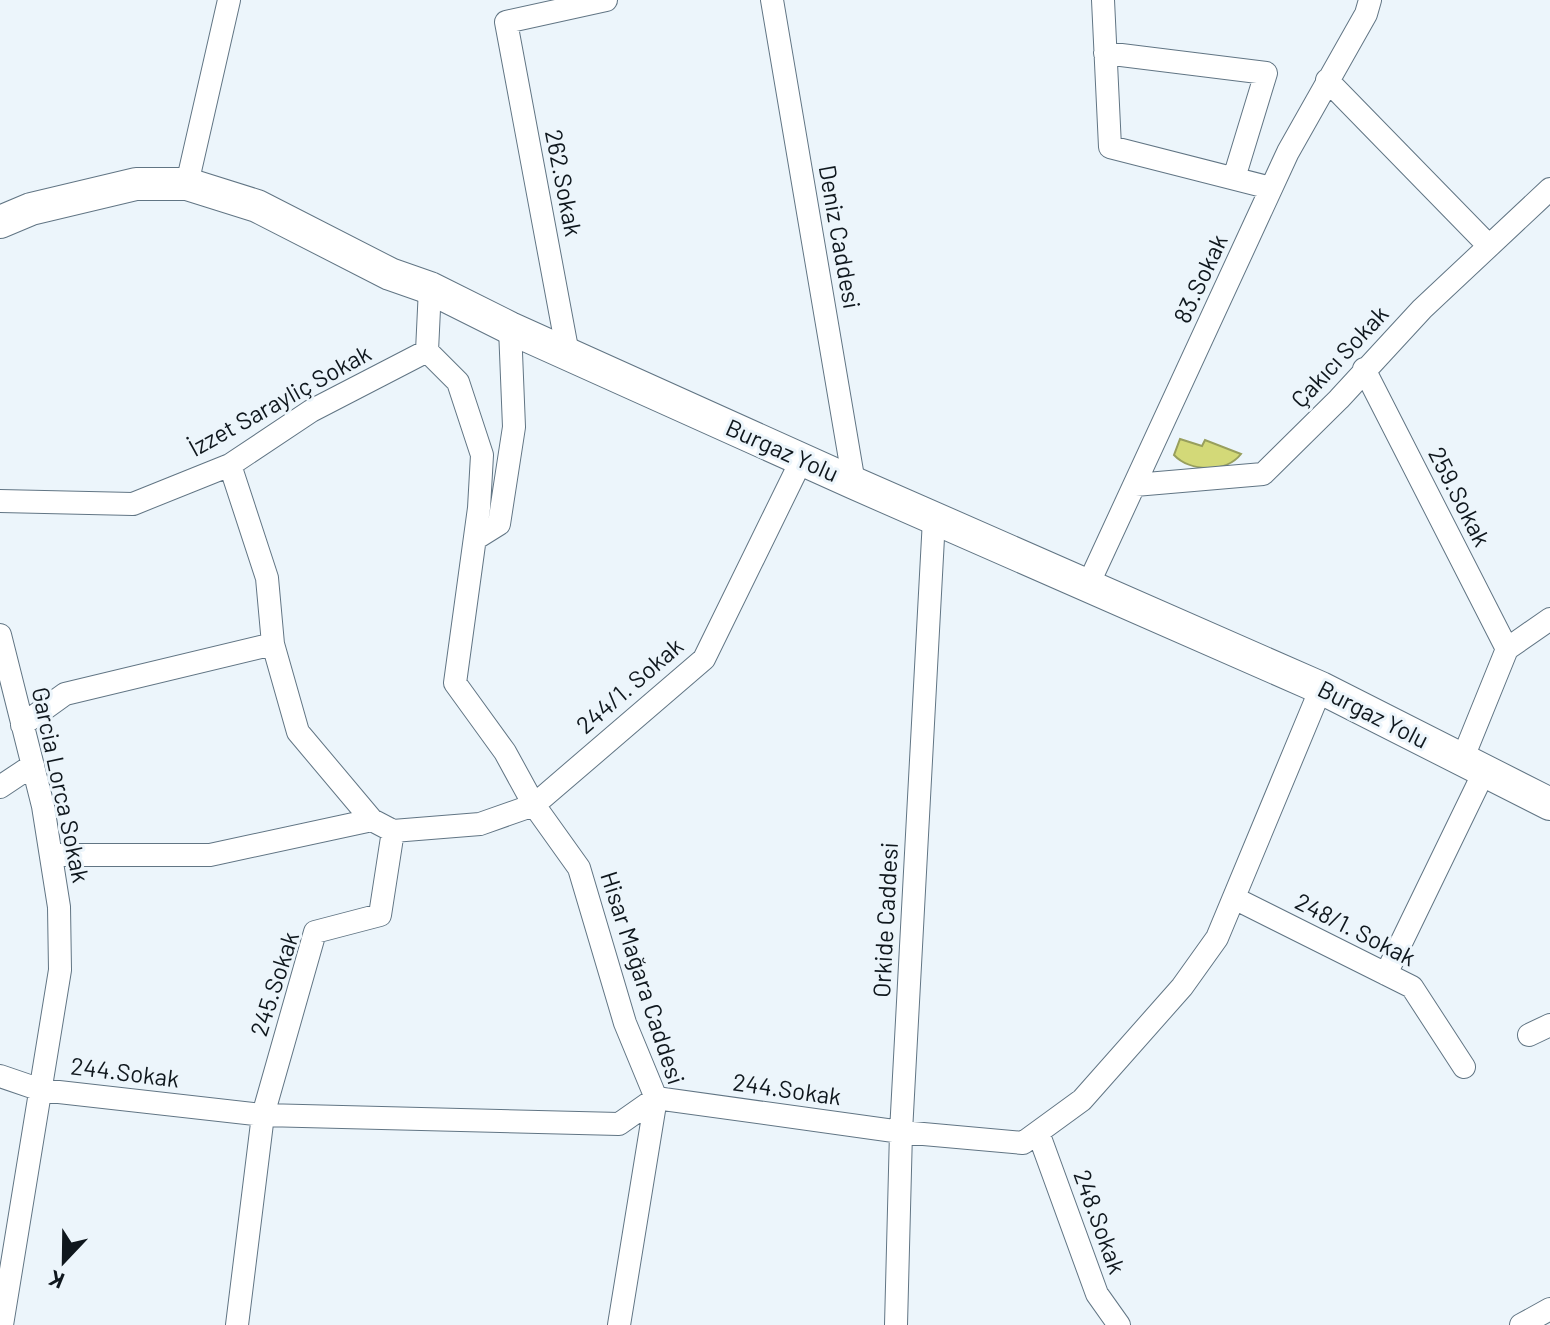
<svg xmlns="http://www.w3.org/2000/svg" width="1550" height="1325" viewBox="0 0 1550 1325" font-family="Barlow,sans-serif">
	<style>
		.water { fill: #d3d978; stroke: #989f5d; stroke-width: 2 }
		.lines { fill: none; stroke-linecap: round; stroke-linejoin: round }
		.street-casing { stroke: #617584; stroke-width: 24 }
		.secondary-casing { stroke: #617584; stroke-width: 34 }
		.street { stroke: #fff; stroke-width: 22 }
		.secondary { stroke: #fff; stroke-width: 32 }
		.labels { text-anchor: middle; stroke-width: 6; stroke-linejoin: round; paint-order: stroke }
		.street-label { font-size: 24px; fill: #0f171d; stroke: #ecf5fb }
	</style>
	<rect width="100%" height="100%" fill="#ecf5fb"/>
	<path class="water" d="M1180,439L1202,446L1205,440L1241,454C1226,473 1190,472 1174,455Z"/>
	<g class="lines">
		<defs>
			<path id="street" d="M772,0L854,483
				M1103,0L1110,147L1271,188
				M1105,53L1266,73L1234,178
				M1327,80L1489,246
				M187,184L229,0
				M427,351L458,382L482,455L479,508L455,683L505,752L534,805L579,868L625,1023L656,1098L619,1325
				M568,354L506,22L606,0
				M1364,369L1507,649
				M230,465L267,578L273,644L298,732L372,820L393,831L380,915L315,932L263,1115L237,1325
				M1135,485L1263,474L1339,399L1422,309L1550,189
				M0,501L133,504L230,465L311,411L427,351L430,288
				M475,539L499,524L514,427L510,328
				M1088,585L1288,152L1366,14L1370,0
				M0,635L43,806L59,907L60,970L2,1325
				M22,725L65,694L273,644
				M1462,760L1507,649L1550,619
				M0,787L33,765
				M393,831L480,824L534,805L704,659L802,459
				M51,855H210L372,820
				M1234,898L1412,987L1464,1067
				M1386,974L1484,772
				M1529,1035L1550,1025
				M0,1076L41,1090L263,1115L619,1124L656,1098L901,1132L1023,1143L1082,1100L1182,987L1217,938L1321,688
				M1038,1132L1097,1294L1119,1325
				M896,1325L901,1132L934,519
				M1521,1325L1550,1309"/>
			<path id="secondary" d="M0,222L31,209L136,184H187L257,206L390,274L430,288L510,328L854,483L1321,688L1550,804"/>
		</defs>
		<use href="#street" class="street-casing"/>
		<use href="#secondary" class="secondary-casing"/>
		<use href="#street" class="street"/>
		<use href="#secondary" class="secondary"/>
	</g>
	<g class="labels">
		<g class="street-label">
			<text transform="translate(563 183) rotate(79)" y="8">262.Sokak</text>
			<text transform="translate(839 237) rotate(80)" y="8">Deniz Caddesi</text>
			<text transform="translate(1201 279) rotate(-65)" y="8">83.Sokak</text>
			<text transform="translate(1340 357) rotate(-47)" y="8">Çakıcı Sokak</text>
			<text transform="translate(280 401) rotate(-29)" y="8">İzzet Sarayliç Sokak</text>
			<text transform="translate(782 451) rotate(24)" y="8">Burgaz Yolu</text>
			<text transform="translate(1459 497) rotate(63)" y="8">259.Sokak</text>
			<text transform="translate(630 686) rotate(-41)" y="8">244/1. Sokak</text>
			<text transform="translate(1373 715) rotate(27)" y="8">Burgaz Yolu</text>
			<text transform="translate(60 785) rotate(78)" y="8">Garcia Lorca Sokak</text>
			<text transform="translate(886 920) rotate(-87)" y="8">Orkide Caddesi</text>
			<text transform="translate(1355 930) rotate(27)" y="8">248/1. Sokak</text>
			<text transform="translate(642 978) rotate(72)" y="8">Hisar Mağara Caddesi</text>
			<text transform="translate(275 984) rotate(-72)" y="8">245.Sokak</text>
			<text transform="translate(125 1073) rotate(7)" y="8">244.Sokak</text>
			<text transform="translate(787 1090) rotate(8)" y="8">244.Sokak</text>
			<text transform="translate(1099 1222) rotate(70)" y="8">248.Sokak</text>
		</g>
	</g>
	<g transform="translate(64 1261) rotate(202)" stroke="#ecf5fb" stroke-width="6" paint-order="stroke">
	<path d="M0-6L14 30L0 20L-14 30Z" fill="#0f171d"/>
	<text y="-12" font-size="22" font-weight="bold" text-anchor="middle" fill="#0f171d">K</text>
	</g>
</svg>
